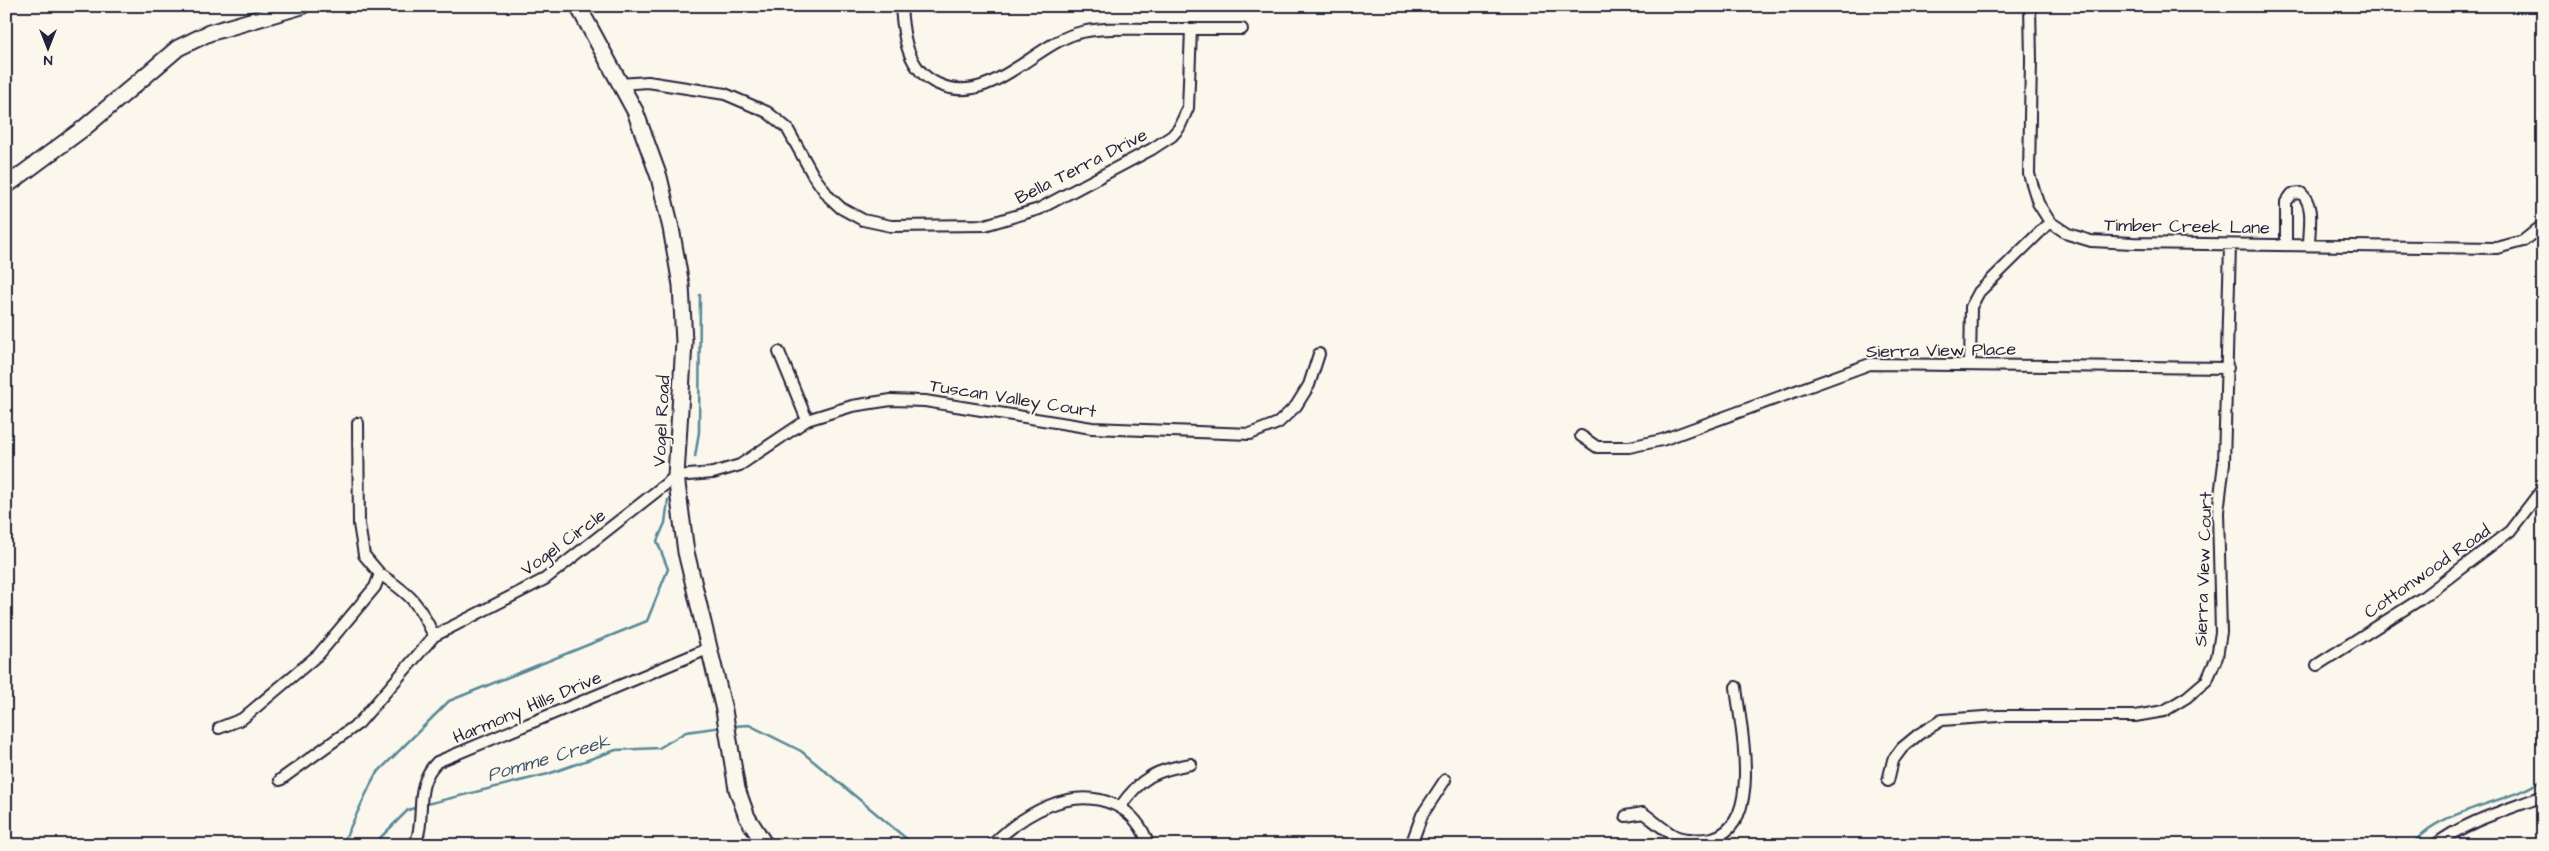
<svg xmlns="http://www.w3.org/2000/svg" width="2549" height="851" viewBox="0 0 2549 851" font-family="'Architects Daughter',sans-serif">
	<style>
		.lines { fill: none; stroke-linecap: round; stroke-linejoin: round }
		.stream { stroke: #578897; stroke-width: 2.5 }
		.street-casing { stroke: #22223b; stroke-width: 14 }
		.secondary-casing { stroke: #22223b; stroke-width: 19 }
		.street { stroke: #fbf7ec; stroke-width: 10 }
		.secondary { stroke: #fbf7ec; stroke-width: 15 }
		.labels { text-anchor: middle; stroke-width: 4; stroke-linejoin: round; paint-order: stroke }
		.street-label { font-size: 18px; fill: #22223b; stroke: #fbf7ec }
		.water-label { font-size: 19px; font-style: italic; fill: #3d5569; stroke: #fbf7ec }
	</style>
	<rect width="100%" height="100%" fill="#fbf7ec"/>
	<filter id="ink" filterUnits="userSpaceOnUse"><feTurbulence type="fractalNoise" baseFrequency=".02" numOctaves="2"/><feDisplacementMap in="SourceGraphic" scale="10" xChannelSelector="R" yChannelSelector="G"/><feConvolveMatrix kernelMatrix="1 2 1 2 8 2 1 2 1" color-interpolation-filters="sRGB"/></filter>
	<g filter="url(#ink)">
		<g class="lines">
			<path class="stream" d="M695,457L699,432L700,295
				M733,726L749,725L801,751L914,845
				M423,805L548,774L616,750L659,748L686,732L722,727
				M342,845L375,775L449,701L647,621L668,569L657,541L665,523L668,500
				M373,845L408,810L418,807
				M2413,845C2433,810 2513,803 2543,779"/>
			<defs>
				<path id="street" d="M901,6C903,36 907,70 938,84C991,108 1035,42 1082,32C1105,27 1128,29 1151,29C1181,29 1212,29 1242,29
					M2030,6L2031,60L2029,174L2038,203L2050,222L2068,234L2091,241L2133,243L2497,248L2523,241L2543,225
					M620,84L648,82L725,94L767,112L787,128L813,175L829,197L841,208L863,220L891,226L985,225L1039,209L1152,149L1172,136L1179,128L1188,108L1191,29
					M2286,244V202L2292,194L2301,193C2315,205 2309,228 2309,245
					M779,352L807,420
					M1970,364L1971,307L1979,292L2050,222
					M1581,436L1597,447H1629L1662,440L1870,364L2228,368
					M380,574C411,595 418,602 434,636
					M2317,665L2422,598L2510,531L2543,488
					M219,728L242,719L319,654L375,587L380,574L364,555L359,524L358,423
					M280,780L359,723L434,636L545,579L676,476L713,473L740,465L807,420L852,406L891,400L925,401L1092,428L1250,434L1278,423L1296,406L1309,385L1319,354
					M1888,781L1893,760L1902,748L1919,734L1942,720L1998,716H2135L2164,711L2187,697L2207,680L2217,657L2221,632L2218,512L2224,463L2230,246
					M1120,807C1141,777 1156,770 1191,764
					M1626,816L1643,813C1652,819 1668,834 1678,837C1687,840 1703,840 1712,838C1764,825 1740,726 1736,687
					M415,845C427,817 412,787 437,762L710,648
					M992,845C1023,814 1071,785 1115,805C1131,812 1144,828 1148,845
					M1411,845L1422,815L1445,780
					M2435,845C2466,821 2507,810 2543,796"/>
				<path id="secondary" d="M578,6L635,111L659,177L671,228L681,285L684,342L676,476L686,552L724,710L737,789L747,817L765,845
					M6,186L84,128L178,48L209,33L302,6"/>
			</defs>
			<use href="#street" class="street-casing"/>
			<use href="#secondary" class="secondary-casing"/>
			<use href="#street" class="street"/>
			<use href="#secondary" class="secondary"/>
		</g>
	</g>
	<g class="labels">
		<g class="street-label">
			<text transform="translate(1081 166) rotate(-27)" y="6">Bella Terra Drive</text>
			<text transform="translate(2187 226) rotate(1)" y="6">Timber Creek Lane</text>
			<text transform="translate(1941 350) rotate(-1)" y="6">Sierra View Place</text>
			<text transform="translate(1013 398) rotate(9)" y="6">Tuscan Valley Court</text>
			<text transform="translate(661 421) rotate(-87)" y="6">Vogel Road</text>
			<text transform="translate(563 542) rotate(-36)" y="6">Vogel Circle</text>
			<text transform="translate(2203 569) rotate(-88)" y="6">Sierra View Court</text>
			<text transform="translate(2427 571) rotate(-35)" y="6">Cottonwood Road</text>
			<text transform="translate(527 707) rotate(-23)" y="6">Harmony Hills Drive</text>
		</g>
		<g class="water-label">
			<text transform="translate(548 757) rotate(-16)" y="7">Pomme Creek</text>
		</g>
	</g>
	<rect width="2549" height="851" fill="none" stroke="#fbf7ec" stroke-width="25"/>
	<rect x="12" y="12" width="2524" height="826" fill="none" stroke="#22223b" stroke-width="2" filter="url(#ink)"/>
	<g transform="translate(48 48) rotate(180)" stroke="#fbf7ec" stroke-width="4" paint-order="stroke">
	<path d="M0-4L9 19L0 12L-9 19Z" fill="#22223b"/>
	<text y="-8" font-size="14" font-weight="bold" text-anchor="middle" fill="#22223b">N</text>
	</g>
</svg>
